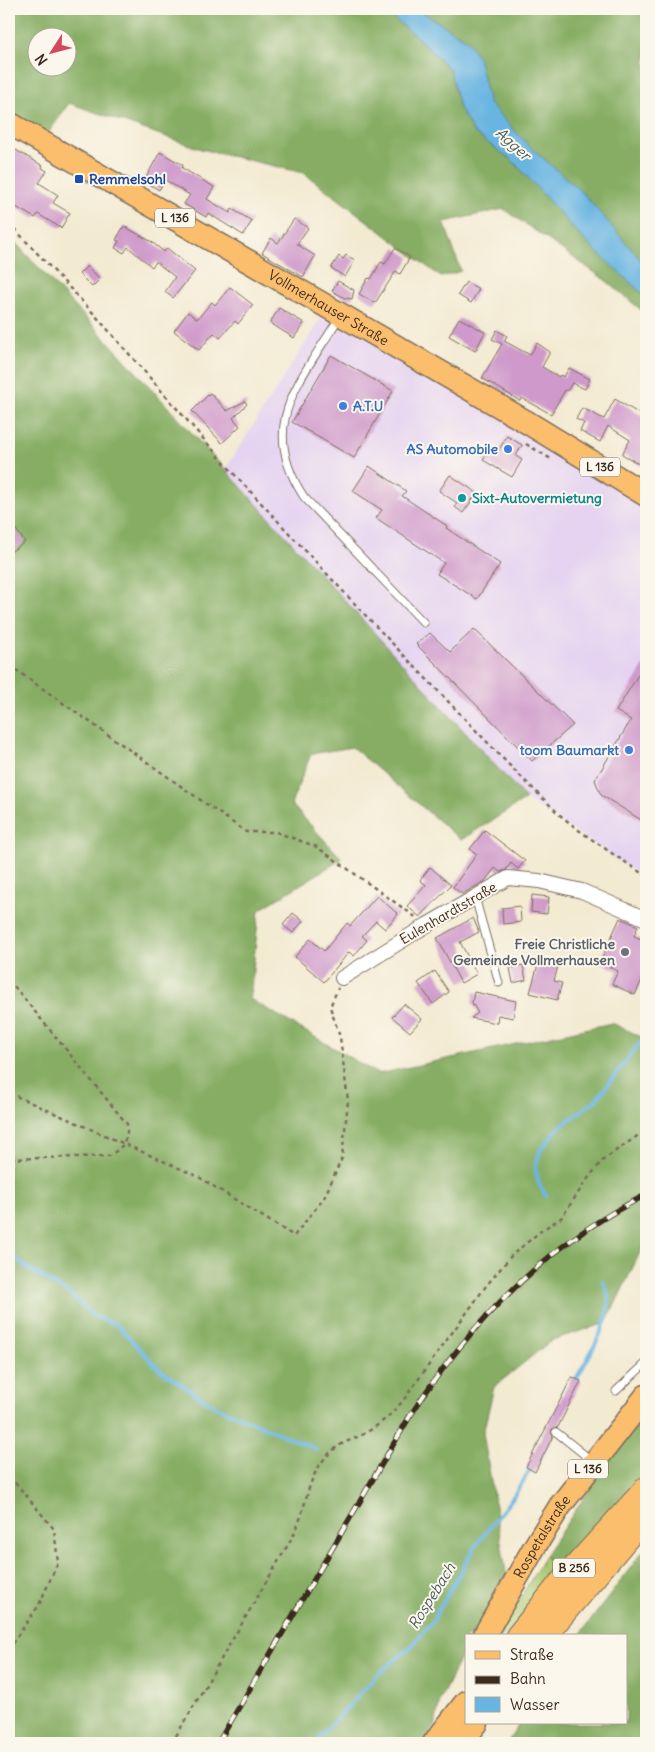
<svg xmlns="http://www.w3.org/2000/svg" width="655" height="1752" viewBox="0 0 655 1752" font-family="Delius,sans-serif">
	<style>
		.built { fill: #e5d3f1 }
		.green { fill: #a9c971; stroke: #727a48 }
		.forest { fill: #86ad63; stroke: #606c40; fill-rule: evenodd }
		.water { fill: #69b5e2; stroke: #527080 }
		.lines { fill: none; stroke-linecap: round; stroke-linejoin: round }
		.stream { stroke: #69b5e2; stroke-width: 4 }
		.building { fill: #cf9acb }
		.service-casing { stroke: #7b6d5d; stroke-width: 9 }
		.minor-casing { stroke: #7b6d5d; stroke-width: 16 }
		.primary-casing { stroke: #7b6d5d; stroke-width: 25 }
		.trunk-casing { stroke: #7b6d5d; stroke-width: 26 }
		.path { stroke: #7b6d5d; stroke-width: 2.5; stroke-dasharray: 4 4; stroke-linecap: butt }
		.service { stroke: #fff; stroke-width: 7 }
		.minor { stroke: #fff; stroke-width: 14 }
		.primary { stroke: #fabe6d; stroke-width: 22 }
		.trunk { stroke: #fabe6d; stroke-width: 24 }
		.rail-casing { stroke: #3b2a1e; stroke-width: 5.5 }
		.rail { stroke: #fbf7ec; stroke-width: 4; stroke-dasharray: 11; stroke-linecap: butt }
		.transit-dot { fill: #1a4fb4; stroke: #fbf7ec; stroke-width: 2 }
		.shop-dot { fill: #3f7fe0; stroke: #fbf7ec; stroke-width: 2 }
		.culture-dot { fill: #0f9aa8; stroke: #fbf7ec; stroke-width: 2 }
		.worship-dot { fill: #6b7280; stroke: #fbf7ec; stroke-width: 2 }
		.labels { text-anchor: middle; stroke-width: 4; stroke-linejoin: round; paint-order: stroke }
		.shield { fill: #fbf7ec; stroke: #75685c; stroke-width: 1 }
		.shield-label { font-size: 12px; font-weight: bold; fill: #3b2a1e }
		.transit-label { font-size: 14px; font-weight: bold; fill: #164399; stroke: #fbf7ec; text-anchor: start }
		.street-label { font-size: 14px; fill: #3b2a1e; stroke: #fbf7ec }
		.shop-label { font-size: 14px; font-weight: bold; fill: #366cbe; stroke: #fbf7ec; text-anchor: end }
		.culture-label { font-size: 14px; font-weight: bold; fill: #0d838f; stroke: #fbf7ec; text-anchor: start }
		.worship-label { font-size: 14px; font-weight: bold; fill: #5b616d; stroke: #fbf7ec; text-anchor: end }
		.water-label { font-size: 15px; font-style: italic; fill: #4b5b63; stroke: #fbf7ec }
	</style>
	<rect width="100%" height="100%" fill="#fbf7ec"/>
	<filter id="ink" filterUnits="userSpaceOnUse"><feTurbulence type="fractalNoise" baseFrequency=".02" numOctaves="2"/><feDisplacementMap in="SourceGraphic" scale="10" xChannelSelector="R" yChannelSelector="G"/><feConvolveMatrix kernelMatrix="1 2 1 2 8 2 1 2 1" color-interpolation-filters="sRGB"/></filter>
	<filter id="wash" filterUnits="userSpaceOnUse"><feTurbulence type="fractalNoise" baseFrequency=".0096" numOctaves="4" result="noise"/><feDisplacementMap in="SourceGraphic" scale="20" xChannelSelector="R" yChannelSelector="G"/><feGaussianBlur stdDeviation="1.12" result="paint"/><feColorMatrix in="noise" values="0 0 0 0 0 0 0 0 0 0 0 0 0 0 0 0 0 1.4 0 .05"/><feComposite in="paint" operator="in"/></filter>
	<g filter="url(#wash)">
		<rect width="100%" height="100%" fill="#f3ead2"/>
		<path class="built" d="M332,301L646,489V879L526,799L225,470Z"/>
		<path class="green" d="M546,1554L547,1560L563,1568L510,1636H498Z"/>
		<path class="forest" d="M9,9H646V314L604,279L504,209L444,222L461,271L441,277L304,173L201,149L69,103L47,135L9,112ZM38,38H68V68H38Z
			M9,236L116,350L526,799L461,840L352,747L311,754L291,804L342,859L259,910L250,999L378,1074L612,1023L646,1039V1240L606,1323L552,1340L494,1387L483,1433L507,1578L472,1636H466V1646L440,1700L435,1726L425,1743H9Z
			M646,1414V1477L563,1568L551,1565L547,1560L546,1554L614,1453Z
			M646,1547V1743H507L520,1723H626V1636H579Z"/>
		<path class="water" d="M383,9H417L467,40L478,57L489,103L528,145L583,193L646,266V297L585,241L512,160L474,133L459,108L450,70L419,39Z"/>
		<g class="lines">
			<path class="stream" d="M546,1196L539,1184L535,1168L540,1151L557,1129L596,1100L646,1035
				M9,1253L29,1269L70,1294L93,1316L117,1325L160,1370L214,1406L316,1449
				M576,1379C588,1358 612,1320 608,1296C607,1291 605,1285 603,1281
				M317,1743L321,1736L378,1674L412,1646L432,1622L474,1548L513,1497L530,1470"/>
		</g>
		<g id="blocks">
			<path class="building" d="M9,146L43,166L42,168L47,171L39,183L58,195L53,203L70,213L61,228L38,214L35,218L9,203Z
				M160,152L183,165L182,168L214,187L207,199L230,213L232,209L252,221L243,235L208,213L206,217L184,204L190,195L165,180L159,190L144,181Z
				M294,219L308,228L297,244L315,256L303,277L262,253L271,238L278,243Z
				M124,226L152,242L164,252L167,248L195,271L173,298L165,292L175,277L156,262L152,267L128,247L124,253L115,248L119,241L116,240Z
				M395,248L410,257L400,274L396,271L375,303L359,294L368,278L371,279L381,262L385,264Z
				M346,255L355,260L345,277L331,268L339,256L343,259Z
				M87,266L100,279L92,287L79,274Z
				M338,281L354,290L352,299L345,298L332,291Z
				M466,282L479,289L471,303L458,295Z
				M230,287L253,305L238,324L235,321L220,338L214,333L199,350L174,331L188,312L197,319L212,302L215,305Z
				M279,308L304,323L294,338L270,323Z
				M459,318L485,332L475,351L449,336Z
				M497,330L507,336L504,341L530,355L537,343L550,352L542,367L559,377L560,375L564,377L569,368L590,379L585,389L572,383L567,391L565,390L551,414L522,398L520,401L482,378L502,344L492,339Z
				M331,355L393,391L354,458L292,422Z
				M210,393L227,411L245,401L247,404L233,418L240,426L222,443L192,411Z
				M615,399L646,418V459L642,466L622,454L630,440L608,426L600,442L580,431L584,423L576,419L582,408L604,419Z
				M507,436L522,445L516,456L522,460L512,477L483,460L488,451L496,455Z
				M369,466L406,491L402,496L447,526L446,528L500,564L477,599L437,574L444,563L376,518L382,510L353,491Z
				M450,475L477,493L463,513L455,507L457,503L439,491Z
				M9,520L25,542L9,553Z
				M474,629L573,725L532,761L416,644L430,633L450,652Z
				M646,662V823L601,795L595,780L631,720L616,711Z
				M485,830L525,861L518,869L511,863L506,870L500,872L495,868L485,881L462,894L453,887L477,854L470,849Z
				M430,867L451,885L420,917L407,906L426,885L420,880Z
				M532,895L549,897L547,914L531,912Z
				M377,896L398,914L385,929L376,921L362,936L367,940L354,956L349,952L324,982L295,957L310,939L324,951L347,923L350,926Z
				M520,906L521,922L503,924L502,908Z
				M293,913L303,921L293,933L283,925Z
				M473,918L479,932L460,942L477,974L461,983L437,938Z
				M620,918L638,926L634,936L646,941V971L635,995L612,984L618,971L600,962Z
				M539,961L558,966L554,981L562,983L557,1000L530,993Z
				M523,965L526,980L513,983L510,968Z
				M435,971L449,992L433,1004L418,983Z
				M474,992L516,1001L513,1018L498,1015L497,1023L471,1018L478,1013L472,1003Z
				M404,1004L422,1019L410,1032L392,1017Z
				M572,1377L581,1381L558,1427L552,1429L551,1433L553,1436L535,1472L526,1467Z"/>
		</g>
	</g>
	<g filter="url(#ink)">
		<use href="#blocks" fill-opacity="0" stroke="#7b6d5d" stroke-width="1"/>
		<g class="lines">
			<defs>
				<path id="service" d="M340,316C303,379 255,423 304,497L424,623
					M475,897L499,983
					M616,1391L646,1363
					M556,1432L591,1460"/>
				<path id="minor" d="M342,978L427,925L508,878L539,881L582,891L646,919"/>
				<g id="primary">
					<path id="s1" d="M9,123L525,421L646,495"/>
					<path id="s2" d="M484,1636L535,1546L560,1506L646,1396"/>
					<path d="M434,1743L466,1702"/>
					<path d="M461,1743L477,1723"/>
				</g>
				<path id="trunk" d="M518,1636L561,1583L646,1489
					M544,1636L646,1515"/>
			</defs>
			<use href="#service" class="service-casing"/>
			<use href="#minor" class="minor-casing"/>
			<use href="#primary" class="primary-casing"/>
			<use href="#trunk" class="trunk-casing"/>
			<path class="path" d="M608,9L618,13L646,11
				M9,223L95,315L235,475L368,618L513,769L560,815L580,831L610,852L646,876
				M526,444L551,459
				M9,665L246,832H276L317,847L417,918
				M9,980L127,1124V1134L123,1145L110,1156L9,1159
				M9,1093L197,1176L294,1236L324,1198L342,1158L348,1101L340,1037L330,1007L338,988
				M9,1477L19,1487L54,1529L58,1562L39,1605L9,1648
				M172,1743L289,1543C293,1536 297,1529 299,1522C309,1494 309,1471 333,1450C344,1441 356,1439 367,1432C381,1424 392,1413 402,1402L486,1286L512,1255L542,1230L561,1218L589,1177L604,1159L646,1130"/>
			<use href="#service" class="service"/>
			<use href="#minor" class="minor"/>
			<use href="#primary" class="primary"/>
			<use href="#trunk" class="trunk"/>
			<defs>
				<path id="rail" d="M218,1743L410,1416C470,1323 546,1244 646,1195"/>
			</defs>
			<use href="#rail" class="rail-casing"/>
			<use href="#rail" class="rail"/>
		</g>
	</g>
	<rect class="transit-dot" x="74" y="174" width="10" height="10" rx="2.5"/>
	<g class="shop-dot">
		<circle cx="343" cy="406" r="5"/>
		<circle cx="508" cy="449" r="5"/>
		<circle cx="629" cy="750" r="5"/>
	</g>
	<circle class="culture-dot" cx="462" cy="498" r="5"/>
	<circle class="worship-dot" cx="625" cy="952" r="5"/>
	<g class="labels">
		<g class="shield">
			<rect x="155" y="208.5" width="40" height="19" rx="4"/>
			<rect x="580" y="457.5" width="40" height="19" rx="4"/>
			<rect x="568" y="1459.5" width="40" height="19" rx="4"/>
			<rect x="553" y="1558.5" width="42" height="19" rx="4"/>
		</g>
		<g class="shield-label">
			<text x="175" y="222">L 136</text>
			<text x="600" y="471">L 136</text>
			<text x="588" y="1473">L 136</text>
			<text x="574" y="1572">B 256</text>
		</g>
		<g class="transit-label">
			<text x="89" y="184">Remmelsohl</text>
		</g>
		<g class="street-label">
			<text dy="5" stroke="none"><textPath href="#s1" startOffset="369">Vollmerhauser Straße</textPath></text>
			<text transform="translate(448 913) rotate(-30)" y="5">Eulenhardtstraße</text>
			<text dy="5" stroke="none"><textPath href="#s2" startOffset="115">Rospetalstraße</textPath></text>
		</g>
		<g class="shop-label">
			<text x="353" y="411" text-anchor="start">A.T.U</text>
			<text x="498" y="454">AS Automobile</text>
			<text x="619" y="755">toom Baumarkt</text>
		</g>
		<g class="culture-label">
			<text x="472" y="503">Sixt-Autovermietung</text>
		</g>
		<g class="worship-label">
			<text x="615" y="949">Freie Christliche<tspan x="615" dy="16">Gemeinde Vollmerhausen</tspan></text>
		</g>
		<g class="water-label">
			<text transform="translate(513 144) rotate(42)" y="5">Agger</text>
			<text transform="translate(432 1596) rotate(-58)" y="5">Rospebach</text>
		</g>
	</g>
	<rect width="655" height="1752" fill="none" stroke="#fbf7ec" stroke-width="30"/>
	<rect x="465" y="1634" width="162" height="90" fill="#fbf7ec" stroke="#aea59a"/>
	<rect x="475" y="1651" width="25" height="8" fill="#fabe6d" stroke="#aea59a"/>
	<text x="510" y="1660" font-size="15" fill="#3b2a1e">Straße</text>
	<rect x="475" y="1676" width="25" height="8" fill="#3b2a1e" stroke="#aea59a"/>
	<text x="510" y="1684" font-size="15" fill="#3b2a1e">Bahn</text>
	<rect x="475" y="1697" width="25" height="15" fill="#69b5e2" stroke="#aea59a"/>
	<text x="510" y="1710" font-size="15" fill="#3b2a1e">Wasser</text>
	<g transform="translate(52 52) rotate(234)"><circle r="24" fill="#fbf7ec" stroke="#aea59a"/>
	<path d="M0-4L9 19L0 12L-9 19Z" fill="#d1495b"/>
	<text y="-8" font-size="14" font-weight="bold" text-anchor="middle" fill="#3b2a1e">N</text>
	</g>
</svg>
